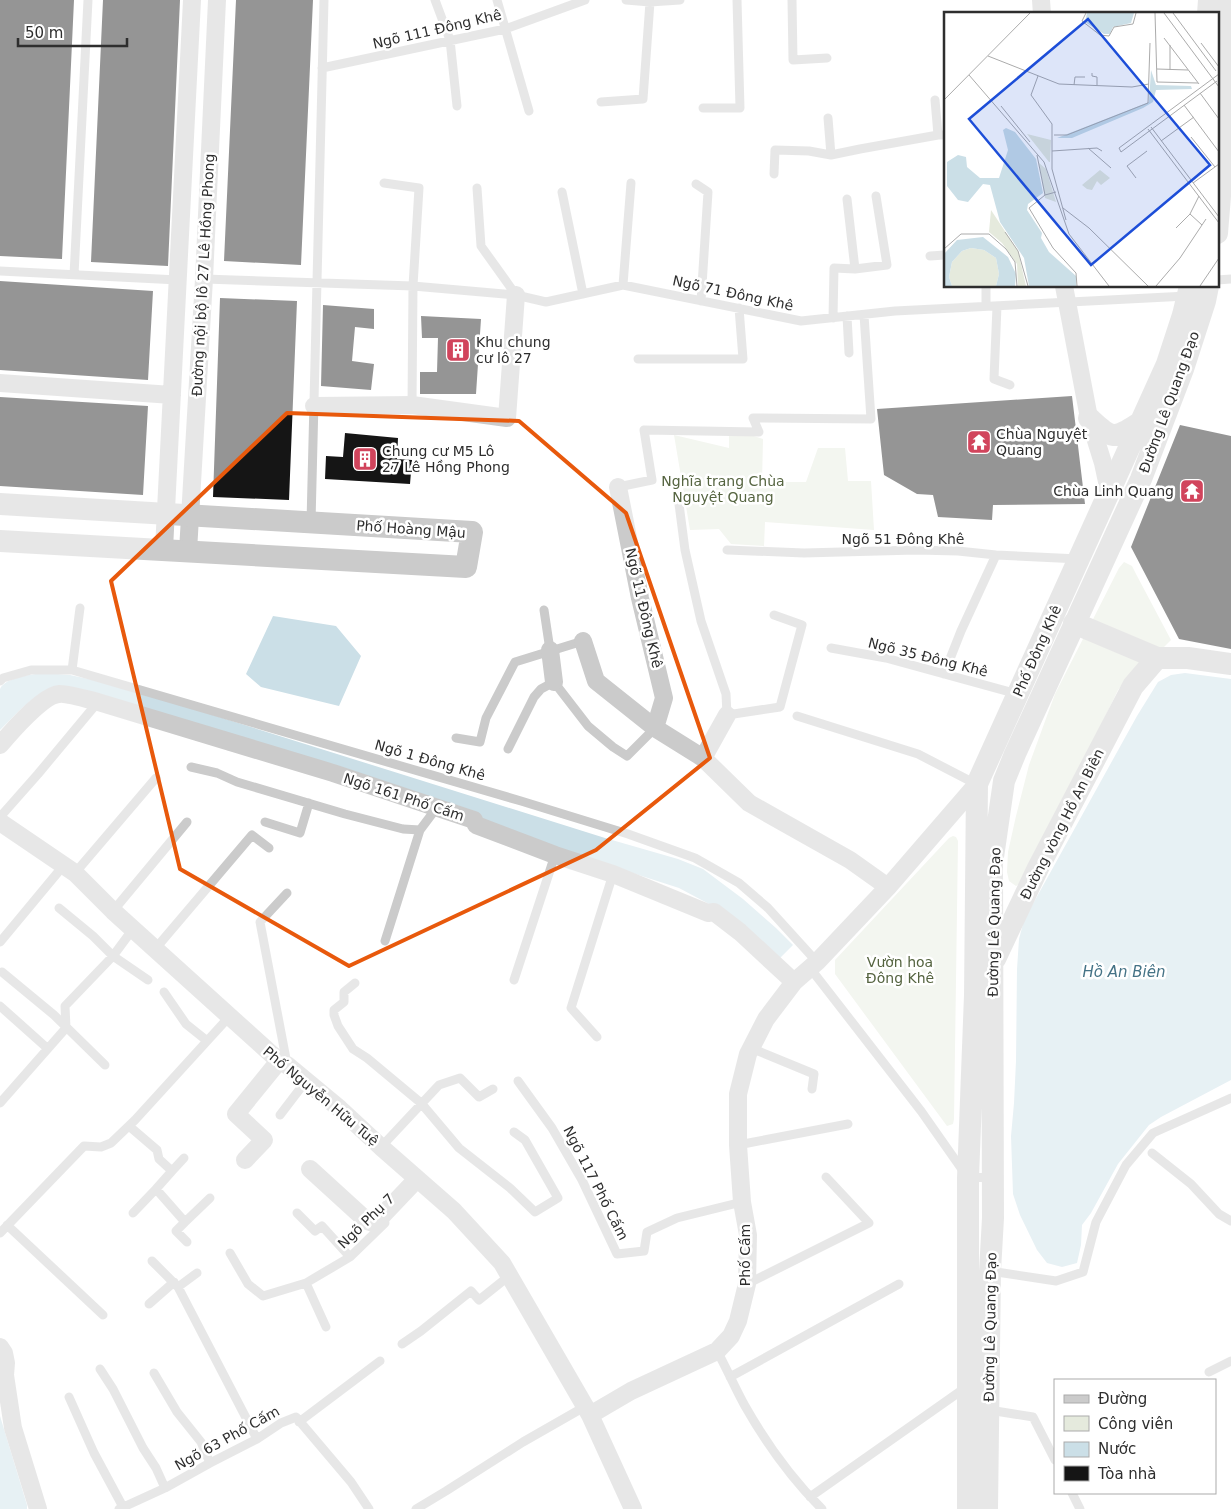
<svg xmlns="http://www.w3.org/2000/svg" width="1231" height="1509" viewBox="0 0 1231 1509" font-family="'DejaVu Sans',sans-serif">
	<style>
		.green { fill: #e5eadd }
		.water { fill: #cbdfe7 }
		.building { fill: #151515 }
		.lines { fill: none; stroke-linecap: round; stroke-linejoin: round }
		.service { stroke: #cbcbcb; stroke-width: 9 }
		.minor { stroke: #cbcbcb; stroke-width: 18 }
		.tertiary { stroke: #cbcbcb; stroke-width: 22 }
		.marked { fill: none; stroke: #e8590c; stroke-width: 4; stroke-linejoin: round }
		.labels { text-anchor: middle; stroke-width: 5; stroke-linejoin: round; paint-order: stroke }
		.street-label { font-size: 14px; fill: #2e2e2e; stroke: #fff }
		.poi-label { font-size: 14px; fill: #2e2e2e; stroke: #fff; text-anchor: start }
		.park-label { font-size: 14px; fill: #556440; stroke: #fff }
		.water-label { font-size: 15px; font-style: italic; fill: #457386; stroke: #fff }
		.inset-road { fill: none; stroke: #ababab; stroke-width: 1 }
		.view { fill: #1d4ed8; fill-opacity: 0.15; stroke: #1d4ed8; stroke-width: 2.5 }
		.inset-edge { fill: none; stroke: #2e2e2e; stroke-width: 2.5 }
	</style>
	<rect width="100%" height="100%" fill="#fff"/>
	<path class="green" d="M729,428L763,439L762,482H806L818,448H845L848,481H871L874,530L765,522L764,546L731,544L719,529L690,530L674,435L729,448Z
		M1124,562L1132,566L1136,574L1171,640L1163,648L1149,650L1118,690L1026,880L1016,886L1009,881L1007,872L1008,852L1016,816L1029,765L1055,694L1119,568Z
		M953,836L956,837L958,841L954,1119L953,1124L947,1126L835,974V960L949,838Z"/>
	<path class="water" d="M273,616L336,626L361,656L339,706L261,687L246,674Z
		M45,673L70,675L117,685L605,838L678,859L703,869L743,899L776,928L793,945L779,959L709,904L679,888L418,804L74,701L34,698L21,709L0,730C0,722 0,695 0,689C5,677 34,674 45,673Z
		M1185,673L1231,679V1080L1161,1117L1149,1125L1118,1164L1091,1213L1082,1225L1081,1245L1077,1263L1062,1267L1047,1263L1037,1250L1020,1215L1013,1194L1011,1136L1014,1103L1016,1061L1017,969L1019,939L1024,920L1137,716L1158,682L1171,675Z
		M0,1416L27,1505V1509H0Z"/>
	<path class="building" d="M0,0H74L62,259L0,256Z
		M103,0H180L168,266L91,262Z
		M236,0H313L301,265L224,261Z
		M0,281L153,291L148,380L0,370Z
		M220,298L297,301L289,500L213,497Z
		M323,305L374,309V329L355,327L352,361L374,364L371,390L321,386Z
		M421,316L481,319L476,394H420V372H437L438,338H422Z
		M1072,396L1085,504L993,505L992,520L938,517L933,495L917,494L884,475L877,409Z
		M0,397L148,406L143,495L0,486Z
		M1180,425L1231,436V649L1179,639L1131,547Z
		M345,433L398,438L397,459L412,460L410,484L325,479L326,456L343,457Z"/>
	<g class="lines">
		<path class="service" d="M435,0L450,40L457,106
			M497,0L529,111
			M626,0L650,2L680,0
			M792,0L793,60L827,58
			M322,68L505,29L585,0
			M935,100L938,135
			M601,102L643,99L650,2
			M703,108H740L737,0
			M828,118L831,155
			M774,174L775,150L809,151L831,155L860,149L938,135H945
			M384,183L419,188L413,286L412,405
			M696,184L708,192L701,301
			M477,188L481,246L516,295
			M562,192L583,294
			M930,256L945,255
			M855,269L887,265L876,196
			M0,271L178,280
			M74,275L88,0
			M204,279L413,286L516,295L546,302L623,285L801,321L895,311L1187,296
			M1217,280L1231,279
			M623,285L631,183
			M986,306V286
			M997,306L994,379L1010,385
			M847,316L849,353
			M833,318L834,268L855,269L847,199
			M638,359H743L739,308
			M618,487L652,480L644,430L759,432L753,418L871,419L864,315
			M679,504L685,550L701,621L726,694L727,715L780,707L802,625L774,615
			M311,522L324,0
			M727,550L804,553L916,550L958,551L996,555L1079,559
			M544,610L550,650
			M831,648L886,658L1017,694
			M72,670L80,608
			M944,674L961,631L996,555
			M0,681L3,678L31,670H72L521,801L628,834L695,858L739,883L768,908L817,962
			M797,716L918,754L976,784
			M456,738L480,742L486,718L515,662L583,641
			M508,749L534,697L541,689L554,682L588,726L613,747L627,756L655,728
			M191,767L217,773L237,782L345,814L403,829L420,830L432,814L429,806
			M0,817L38,774L98,702
			M265,822L300,833L309,803
			M75,873L156,778
			M287,893L260,922L287,1064
			M59,908L93,936L113,956L148,980
			M113,911L187,822
			M385,941L420,830
			M0,942L64,865
			M156,948L252,835L269,848
			M810,968L921,1111L968,1178L993,1177
			M2,972L54,1015L105,1065
			M514,980L555,855
			M355,983L344,992V1002L334,1010V1015L338,1026L353,1049L367,1058L421,1103L459,1148L510,1188L535,1212L558,1198L525,1140L514,1132
			M164,992L186,1024L206,1040
			M0,1006L47,1048
			M597,1037L571,1008L613,874
			M751,1048L814,1074L812,1089
			M518,1081L552,1128L582,1180L617,1254L644,1251L647,1232L677,1218L742,1202
			M0,1103L66,1028L65,1006L113,956L133,929
			M280,1115L306,1081
			M129,1126L157,1150L159,1159L172,1171L156,1189L185,1222L176,1231L187,1242
			M738,1145L848,1124
			M381,1147L439,1085L460,1078L479,1097L493,1089
			M1152,1153L1191,1184L1219,1214L1231,1221
			M172,1171L184,1158
			M133,1213L156,1189
			M297,1213L315,1231L322,1226L350,1257
			M185,1222L210,1198
			M7,1225L103,1315
			M0,1233L84,1146L101,1147L111,1143L135,1120L229,1017
			M230,1253L248,1284L263,1296L306,1283L350,1257L385,1223
			M152,1261L178,1287L197,1273
			M990,1271L1056,1281L1083,1272L1096,1222L1126,1165L1153,1133L1231,1098
			M306,1283L326,1327
			M747,1284L869,1223L826,1177
			M178,1287L257,1439
			M149,1304L174,1282
			M402,1344L421,1331L471,1291L479,1300L509,1276
			M717,1351C727,1369 735,1388 745,1406C766,1443 792,1479 822,1509
			M100,1369L113,1389L143,1448L156,1468L165,1488
			M1209,1372L1231,1361
			M154,1373L177,1412L201,1442L210,1463
			M730,1377L899,1284
			M69,1397L94,1453L123,1507
			M989,1410L1033,1417L1055,1460
			M299,1422L380,1361
			M1072,1493L1080,1509
			M810,1497L965,1388
			M119,1509L165,1488L210,1463L257,1439L281,1423L296,1417L351,1482L369,1509
			M416,1509L446,1491L523,1442L586,1406"/>
		<path class="minor" d="M1041,0L1042,14
			M1064,286L1089,418L1103,463L1109,491
			M0,383L172,395
			M314,406L412,405L507,418L516,295
			M618,487L640,598L664,698L655,728
			M164,549L192,0
			M188,551L204,279L217,0
			M583,641L596,681L655,728L703,758L749,803L850,860L888,887
			M550,650L554,682
			M0,745C11,732 43,695 59,694C66,693 90,700 98,702L333,773L474,820L476,825L555,855L613,874L708,913L714,912L740,932L794,982
			M703,758L727,715
			M0,822L75,873L113,911L279,1061L287,1065L340,1109L381,1147L454,1211L502,1263L590,1415L633,1509
			M245,1160L264,1140L236,1114L279,1061
			M310,1169L367,1221L373,1223L379,1219L417,1179
			M0,1347L4,1353L6,1363L5,1375L13,1428L38,1509
			M590,1415L631,1391L717,1351L731,1336L738,1321L747,1284L748,1235L742,1202L738,1145V1094L748,1054L766,1019L794,982L817,962L888,887L977,784"/>
		<path class="tertiary" d="M1208,14L1209,0
			M1217,233L1221,184L1227,0
			M1089,418C1112,440 1114,440 1141,422
			M0,504L472,532L466,567L0,541
			M1074,623L1157,658H1188L1231,664
			M995,959L1038,868L1133,686L1157,658
			M968,1509V1178L975,995L977,784L1167,364L1183,315L1190,286
			M987,1509L990,1271L993,1218L992,864L1004,781L1015,754L1141,479L1183,369L1205,301L1208,286"/>
	</g>
	<path d="M0 0H1231V1509H0ZM287,413L519,421L626,513L710,758L596,850L349,966L180,869L111,581Z" fill="#fff" fill-opacity=".55" fill-rule="evenodd"/>
	<path class="marked" d="M287,413L519,421L626,513L710,758L596,850L349,966L180,869L111,581Z"/>
	<defs>
		<symbol id="building-square" viewBox="-11 -11 22 22"><rect x="-9" y="-9" width="18" height="18" rx="4" fill="#d1445c" stroke="#fff"/><path d="M-4-6H4V6H1V3H-1V6H-4ZM-2.5-4.3h1.7v1.8h-1.7ZM.8-4.3h1.7v1.8H.8ZM-2.5-1h1.7V.8h-1.7ZM.8-1h1.7V.8H.8Z" fill="#fff"/></symbol>
		<symbol id="temple-square" viewBox="-11 -11 22 22"><rect x="-9" y="-9" width="18" height="18" rx="4" fill="#d1445c" stroke="#fff"/><path d="M0-6L5-2H3V0L6.5 2.5H4V6H1.5V3h-3V6H-4V2.5H-6.5L-3 0V-2H-5Z" fill="#fff"/></symbol>
	</defs>
	<g fill-rule="evenodd">
		<use href="#building-square" x="444" y="336" width="28" height="28"/>
		<use href="#temple-square" x="965" y="428" width="28" height="28"/>
		<use href="#building-square" x="351" y="445" width="28" height="28"/>
		<use href="#temple-square" x="1178" y="477" width="28" height="28"/>
	</g>
	<g class="labels">
		<g class="street-label">
			<text transform="translate(437 29) rotate(-13)" y="5">Ngõ 111 Đông Khê</text>
			<text transform="translate(203 275) rotate(-87)" y="5">Đường nội bộ lô 27 Lê Hồng Phong</text>
			<text transform="translate(733 293) rotate(12)" y="5">Ngõ 71 Đông Khê</text>
			<text transform="translate(1169 402) rotate(-70)" y="5">Đường Lê Quang Đạo</text>
			<text transform="translate(411 529) rotate(4)" y="5">Phố Hoàng Mậu</text>
			<text x="903" y="544">Ngõ 51 Đông Khê</text>
			<text transform="translate(644 608) rotate(77)" y="5">Ngõ 11 Đông Khê</text>
			<text transform="translate(1037 651) rotate(-66)" y="5">Phố Đông Khê</text>
			<text transform="translate(928 657) rotate(14)" y="5">Ngõ 35 Đông Khê</text>
			<text transform="translate(430 760) rotate(16)" y="5">Ngõ 1 Đông Khê</text>
			<text transform="translate(404 797) rotate(18)" y="5">Ngõ 161 Phố Cấm</text>
			<text transform="translate(1062 824) rotate(-63)" y="5">Đường vòng Hồ An Biên</text>
			<text transform="translate(994 922) rotate(-89)" y="5">Đường Lê Quang Đạo</text>
			<text transform="translate(321 1096) rotate(40)" y="5">Phố Nguyễn Hữu Tuệ</text>
			<text transform="translate(596 1183) rotate(63)" y="5">Ngõ 117 Phố Cấm</text>
			<text transform="translate(366 1221) rotate(-44)" y="5">Ngõ Phụ 7</text>
			<text transform="translate(745 1255) rotate(-90)" y="5">Phố Cấm</text>
			<text transform="translate(990 1327) rotate(-89)" y="5">Đường Lê Quang Đạo</text>
			<text transform="translate(227 1438) rotate(-29)" y="5">Ngõ 63 Phố Cấm</text>
		</g>
		<g class="poi-label">
			<text x="476" y="347">Khu chung<tspan x="476" dy="16">cư lô 27</tspan></text>
			<text x="996" y="439">Chùa Nguyệt<tspan x="996" dy="16">Quang</tspan></text>
			<text x="382" y="456">Chung cư M5 Lô<tspan x="382" dy="16">27 Lê Hồng Phong</tspan></text>
			<text x="1174" y="496" text-anchor="end">Chùa Linh Quang</text>
		</g>
		<g class="park-label">
			<text x="723" y="486">Nghĩa trang Chùa<tspan x="723" dy="16">Nguyệt Quang</tspan></text>
			<text x="900" y="967">Vườn hoa<tspan x="900" dy="16">Đông Khê</tspan></text>
		</g>
		<g class="water-label">
			<text x="1124" y="977">Hồ An Biên</text>
		</g>
	</g>
	<g transform="translate(944 12)">
		<rect width="275" height="275" fill="#fff"/>
		<path d="M83,122L107,128L106,150H105ZM95,151L102,157L112,190L101,186ZM156,158L166,166L157,173L153,169L148,178L143,177L138,173ZM47,198L74,239L82,274H74L73,252L58,231L45,220ZM27,236L40,238L52,246L55,262L52,274H8L5,265L8,250L18,239Z" fill="#e5eadd"/>
		<path d="M143,1H190L187,11L169,15L166,22H160L141,10ZM207,58L212,73L247,74L248,77L212,78L209,90L199,96L128,126H113L205,90ZM62,116L71,120L92,147L99,181L84,192L83,198L98,221L97,226L105,240L132,264V274H85L80,246L56,210L46,173L39,172L24,190L14,188L3,174V150L14,143L22,145L23,155L36,166H55L64,138L59,118ZM39,225L64,245L72,262L71,274H52L55,262L52,246L40,238L27,236L18,239L8,250L5,265L8,274H0V242L13,228Z" fill="#cbdfe7"/>
		<path class="inset-road" d="M142,1L138,9L156,23L165,24L170,15L189,12L192,1M211,1L213,70L254,71M220,1L275,75M229,1L272,59M220,26L255,72M257,31L275,55M226,33V58M44,44L115,72L188,75L205,72M213,57L244,58M148,61V64L153,65V73M25,63L100,150L125,222L165,274M94,64L87,83L108,112V157L122,208M273,69L177,140L175,136L275,62M130,73L131,65H141M256,81L275,107M0,88L86,1M240,93L275,140M57,94L86,130M207,115L275,205M204,117L275,211M110,123H123L204,91L206,31M247,125L271,155M217,129L250,105M144,136L167,156M108,139L153,136L158,139M93,143L101,183M192,166L183,154L203,139M249,171L275,152M112,180L101,183L85,196L109,236L132,261L133,274M119,196L145,216L204,274M246,202L258,213M232,216L246,202L255,184M61,220L74,239L84,274M0,237L17,222H45L62,237L71,250L73,274M212,274L236,246L262,207M256,274L275,246"/>
		<path class="view" d="M144,7L266,153L147,253L25,107Z"/>
		<rect width="275" height="275" class="inset-edge"/>
	</g>
	<rect x="1054" y="1379" width="162" height="115" fill="#ffffff" stroke="#ababab"/>
	<rect x="1064" y="1395" width="25" height="8" fill="#cbcbcb" stroke="#ababab"/>
	<text x="1098" y="1404" font-size="15" fill="#2e2e2e">Đường</text>
	<rect x="1064" y="1416" width="25" height="15" fill="#e5eadd" stroke="#ababab"/>
	<text x="1098" y="1429" font-size="15" fill="#2e2e2e">Công viên</text>
	<rect x="1064" y="1442" width="25" height="15" fill="#cbdfe7" stroke="#ababab"/>
	<text x="1098" y="1454" font-size="15" fill="#2e2e2e">Nước</text>
	<rect x="1064" y="1466" width="25" height="15" fill="#151515" stroke="#ababab"/>
	<text x="1098" y="1479" font-size="15" fill="#2e2e2e">Tòa nhà</text>
	<path d="M18 38v8h109v-8" fill="none" stroke="#2e2e2e" stroke-width="2.5"/>
	<text x="25" y="38" font-size="15" fill="#2e2e2e" stroke="#ffffff" stroke-width="4" paint-order="stroke">50 m</text>
</svg>
